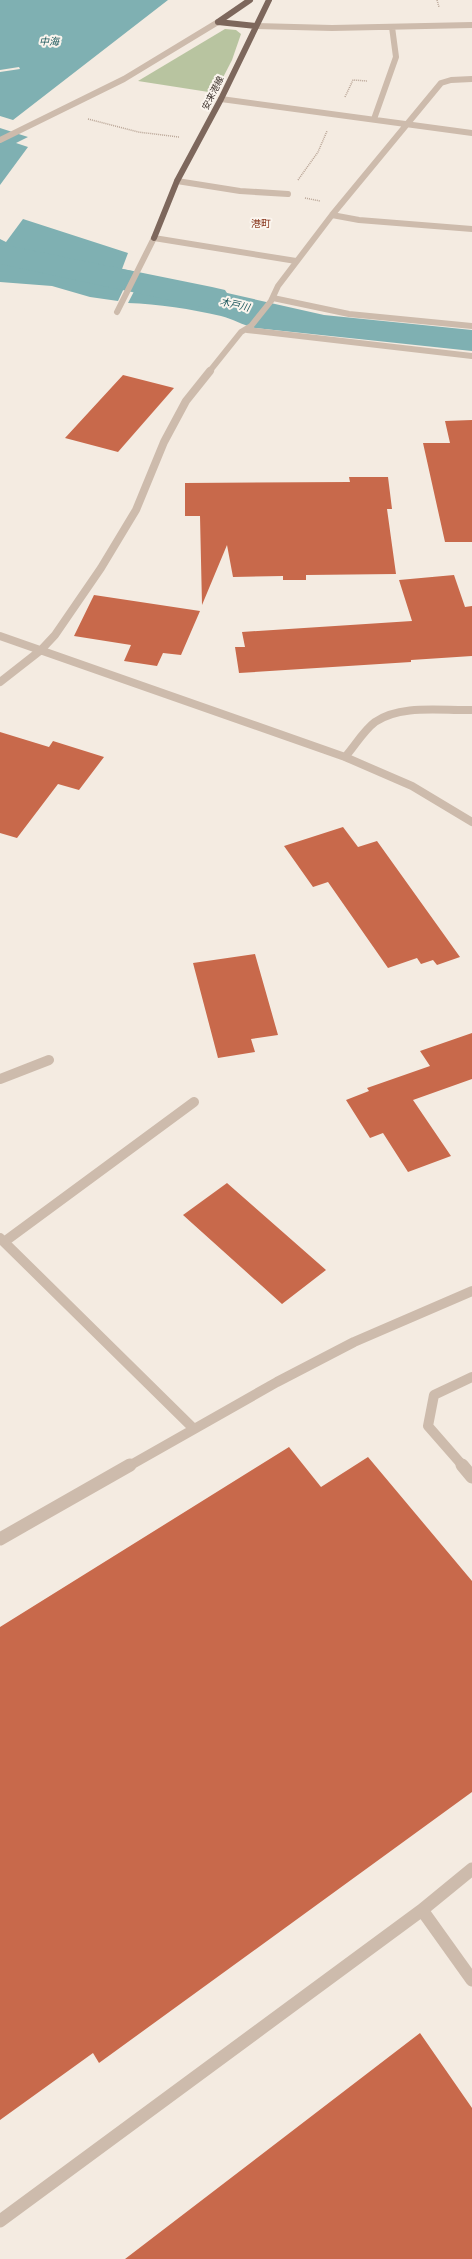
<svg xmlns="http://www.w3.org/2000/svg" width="472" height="2259" viewBox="0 0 472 2259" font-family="Arial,'Noto Sans JP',sans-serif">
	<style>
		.green { fill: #b8c4a0 }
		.water { fill: #7fb0b2 }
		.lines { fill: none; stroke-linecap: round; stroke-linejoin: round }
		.river { fill: #7fb0b2; fill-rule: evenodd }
		.building { fill: #c8694b }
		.path { stroke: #b9a596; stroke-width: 1.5; stroke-dasharray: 1 1; stroke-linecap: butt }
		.minor-far3 { stroke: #cdbbac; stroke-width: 6 }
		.minor-far2 { stroke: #cdbbac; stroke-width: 8 }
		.minor-far1 { stroke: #cdbbac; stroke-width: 10 }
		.minor { stroke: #cdbbac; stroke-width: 13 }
		.major { stroke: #7d675c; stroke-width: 6 }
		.labels { text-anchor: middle; stroke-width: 4; stroke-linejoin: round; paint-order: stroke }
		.far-street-label { font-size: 9px; fill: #3b302b; stroke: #fbf5ee }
		.far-water-label { font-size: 10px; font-style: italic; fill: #1f5a5e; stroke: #fbf5ee }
		.far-neighbourhood-label { font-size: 10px; fill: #8c3b22; stroke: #fbf5ee }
	</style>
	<rect width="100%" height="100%" fill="#f4ebe1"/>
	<path class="green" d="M225,29L236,30L241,34L232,60L215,93L138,81Z"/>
	<path class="water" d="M0,0H168L13,120L0,116V72L20,69L19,67L0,70Z
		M0,128L28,137L16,143L28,147L0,185Z
		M23,219L128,253L122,269L132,271L118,301L90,297L52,286L0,282V239L6,242Z
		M143,274L324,315L472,330V351L255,328C242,325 233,319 221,316C191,309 158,304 128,303Z"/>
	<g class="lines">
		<path class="river" d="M0,244L212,287L225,290L230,298L225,306L212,309L0,264Z"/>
	</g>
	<path class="building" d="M123,375L174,388L118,452L65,438Z
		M472,420V542H445L423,443H450L445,421Z
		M349,477H388L392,509H387L396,574L306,575V580H283V576L233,577L227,545L202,605L200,516H185V483L350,482Z
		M454,575L465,607L472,606V656L411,660V662L239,673L235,647H245L242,632L412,621L399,580Z
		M94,595L200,611L181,655L163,653L157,666L124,661L131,645L74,636Z
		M0,732L49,747L53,741L104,757L79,790L58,784L17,838L0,833Z
		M343,827L358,847L377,841L460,957L437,965L433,960L421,964L417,958L388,968L328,882L313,887L284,846Z
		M255,954L278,1035L251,1039L255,1052L218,1058L193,963Z
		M472,1033V1079L413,1100L451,1156L408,1172L383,1133L370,1138L346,1100L369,1091L367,1088L430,1066L420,1051Z
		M227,1183L326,1270L282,1304L183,1215Z
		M289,1447L321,1487L368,1457L472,1581V1792L99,2063L93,2053L0,2120V1627Z
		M420,2033L472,2108V2259H125Z"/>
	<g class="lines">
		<path class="path" d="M437,0L439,7
			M345,97L353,80L367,81
			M88,119L138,132L179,137
			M298,180L318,152L327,131
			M305,198L320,201"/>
		<path class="minor-far3" d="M256,26L332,28L472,25
			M221,99L472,133
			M374,119L396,57L392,27
			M0,140L124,79L218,22
			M177,181L240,191L288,194
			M332,215L359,220L472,229
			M273,298L349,314L472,326
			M117,312L154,238L296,261
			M247,330L472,356
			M209,372L241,332L251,326L271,301L278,286L332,215L441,83L451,80L472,79"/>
		<path class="minor-far2" d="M0,636L345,757L412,786L472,822
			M0,682L41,650L55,635L101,568L136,510L164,442L186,401L210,371
			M345,757C355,746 363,731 375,722C401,704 442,711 472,710"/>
		<path class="minor-far1" d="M0,1079L49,1060
			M0,1238L194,1429
			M4,1242L194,1102
			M129,1466L277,1382L354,1342L472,1291
			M463,1466L428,1426L434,1395L472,1377"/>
		<path class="minor" d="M462,1465L472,1477
			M0,1539L130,1465
			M422,1910L472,1869
			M0,2221L422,1910L472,1980"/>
		<path class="major" d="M218,22L250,0
			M218,22L256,26
			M154,238L177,181L221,99L269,0"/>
	</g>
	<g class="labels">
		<g class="far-street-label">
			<text transform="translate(213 93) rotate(-63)" y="3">安来港線</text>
		</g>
		<g class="far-water-label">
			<text x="49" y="45">中海</text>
			<text transform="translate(235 304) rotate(13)" y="4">木戸川</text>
		</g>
		<g class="far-neighbourhood-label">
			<text x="261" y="227">港町</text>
		</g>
	</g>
</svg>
